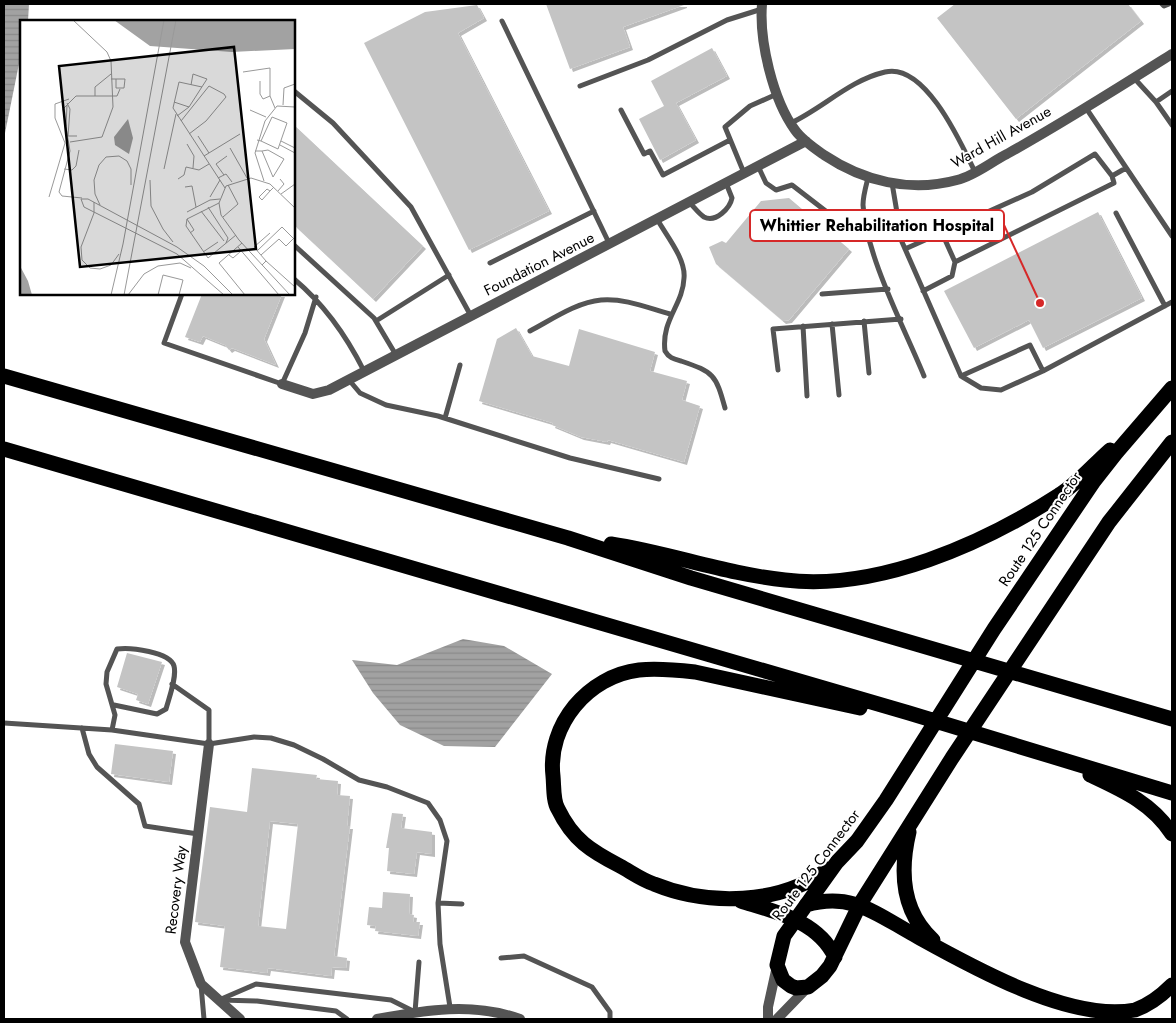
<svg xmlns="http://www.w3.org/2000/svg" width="1176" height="1023" viewBox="0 0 1176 1023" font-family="Jost,sans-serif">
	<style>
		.water { fill: url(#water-rules) }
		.building { fill: #c4c4c4; fill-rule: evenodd; filter: url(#shadow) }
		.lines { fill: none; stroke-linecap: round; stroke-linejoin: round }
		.lane { stroke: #545454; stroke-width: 5 }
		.street { stroke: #545454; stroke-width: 10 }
		.highway { stroke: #000; stroke-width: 15 }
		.labels { text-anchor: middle; stroke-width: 4; stroke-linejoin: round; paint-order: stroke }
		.street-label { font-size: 15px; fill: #000; stroke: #fff }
		.inset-road { fill: none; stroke: #999; stroke-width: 1 }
		.view { fill: #000; fill-opacity: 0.15; stroke: #000; stroke-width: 2.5 }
		.inset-edge { fill: none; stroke: #000; stroke-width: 2.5 }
		.leader { fill: none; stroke: #d62828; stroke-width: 2 }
		.callout-dot { fill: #d62828; stroke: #fff; stroke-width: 2 }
		.callout { fill: #fff; stroke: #d62828; stroke-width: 2 }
		.callout-label { font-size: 16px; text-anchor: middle; font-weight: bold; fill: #000 }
	</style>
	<defs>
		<pattern id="water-rules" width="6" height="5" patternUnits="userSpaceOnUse" patternTransform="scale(1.25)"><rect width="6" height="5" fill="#a2a2a2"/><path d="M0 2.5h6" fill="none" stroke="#8a8a8a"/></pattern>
		<filter id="shadow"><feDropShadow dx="3" dy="3" stdDeviation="0" flood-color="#0004"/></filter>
	</defs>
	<rect width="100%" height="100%" fill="#fff"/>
	<path class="water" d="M4,4H29L28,21H21V54L4,138Z
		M463,639L504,646L552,674L495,747L444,746L400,725L373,693L352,660L397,665Z"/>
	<path class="building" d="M546,4H684V5L623,27L630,47L570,69Z
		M955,4H1128L1141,21L1016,119L937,18Z
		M477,5L484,18L458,33L549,211L469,250L364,43L425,12Z
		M712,48L727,76L676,103L696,140L660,160L639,119L664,106L651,81Z
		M294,125L423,246L373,299L294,225Z
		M789,198L849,249L789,320L783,321L716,264L709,247L722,241L726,243L761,201Z
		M1098,212L1142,298L1043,348L1029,320L974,348L944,291Z
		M202,294H282L264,339L276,365L232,348L229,350L225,345L203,336L200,342L185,337Z
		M516,328L532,356L569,366L579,329L655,352L650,371L687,381L682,400L700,406L684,462L608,440L607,442L581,437L552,425L553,423L479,401L497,339Z
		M127,653L162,662L148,704L136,700L138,694L117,687Z
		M115,744L173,751L169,782L111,774Z
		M252,768L317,775L316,779L338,781L337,795L350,796L347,826H350L334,956L347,958L346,968L332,967L331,976L268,968L267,973L220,967L225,926L195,922L210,807L247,812ZM270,821L298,824L286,929L258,926Z
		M392,813L403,814L401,828L432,832V854L417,852L414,874L387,871L389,848H386Z
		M383,892L410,894L409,914L414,915L413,922H420L418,936L375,931L376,926L367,925L369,907L382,908Z"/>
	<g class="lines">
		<path class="lane" d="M1162,4L1164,6L1169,4
			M502,21L609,243
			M1134,78L1156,102L1172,125
			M580,86L648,60L727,20L762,9
			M294,91L333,123L411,207L471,316
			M1156,102L1172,91
			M1086,108L1172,236
			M621,110L644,154L650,151L663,175L730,140
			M791,123C823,108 850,80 885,72C925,62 961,143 975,172
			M758,166L766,183L776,190L792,185L849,229
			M744,173L725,127L750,106L777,94
			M868,178C866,186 863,196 863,205C866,256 904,327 924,376
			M892,183L902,242L961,376L1030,345L1043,371
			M689,202C694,207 699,214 704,217C716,223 730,208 732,198L726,183
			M1116,213L1165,306
			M657,219C666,235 686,259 684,278C683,305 661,320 665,351C669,358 674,359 681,361C714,372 716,375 725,408
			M942,233L955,262
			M294,245L374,318L396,355
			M905,249L1032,192L1095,154L1112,176L1126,168
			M490,263L594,211
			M294,279C325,305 346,335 364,371
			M923,291L952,276L955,262L1114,183L1112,176
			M182,294L164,343L282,384L305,333L316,297
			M822,294L888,289
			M376,321L449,275
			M864,321L869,373
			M832,324L839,395
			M803,326L807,396
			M530,331C551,320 577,302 601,300C625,298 648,308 670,314
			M778,370L773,329L901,319
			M961,376L981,388L1001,390L1043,371L1172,302
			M349,380L360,393L386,405L438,416L570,458L659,479
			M445,418L460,365
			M172,684L209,710V744
			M4,723L112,730L209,744L254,737L271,738L294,745L323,759L359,780L387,787L428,803L440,820L447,841L438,903L440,944L450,1007
			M82,728L89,754L97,767L139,804L145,826L198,834
			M112,730L115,715L106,684L107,672L117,649C130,647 170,652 174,666C177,677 169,698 166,709L157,714L114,705
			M438,903L462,904
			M501,958L524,956L592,987L610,1012V1019
			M201,985L204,1019
			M219,1000L256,984L391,1000L415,1012L419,962
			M221,1000L257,1001L336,1011L347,1019"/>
		<path class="street" d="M762,4C759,41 773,100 795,130C802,140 814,148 824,155C863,181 910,193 957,180C974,176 991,162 1007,154C1063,123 1118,88 1172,54
			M282,384L313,394L329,390L806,141
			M209,744L185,942L201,984L240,1019
			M377,1019C426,1010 472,1002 520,1019
			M768,1019V1007L777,966
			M777,1019L808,987"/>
		<path class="highway" d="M4,376L568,538L691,578L1172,719
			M1172,388L1116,453L1094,481L994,629L886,800L857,841L837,862L784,936L777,965L783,980L791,986L796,988L808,987L822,976L830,966L860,904L952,758L1109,522L1172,442
			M4,449L909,713L1172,793
			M611,544C670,553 726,574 785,580C878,591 983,544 1059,495C1077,484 1093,465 1110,450
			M1090,775C1122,790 1152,803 1172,834
			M909,832C900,870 901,911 933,940
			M828,869C780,905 708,906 654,884C642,880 631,872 620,866C591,851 573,840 558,809C553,801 554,786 553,776C547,725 588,676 639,670C658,668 677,670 695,672L860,708
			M741,901C776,912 818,921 835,957
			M806,905C851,892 875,913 911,933C967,964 1069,1023 1135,1010C1149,1005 1161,996 1172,985"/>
	</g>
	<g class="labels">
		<g class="street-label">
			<text transform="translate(1001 137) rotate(-29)" y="5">Ward Hill Avenue</text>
			<text transform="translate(539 264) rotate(-27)" y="5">Foundation Avenue</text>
			<text transform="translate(1040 529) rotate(-56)" y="5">Route 125 Connector</text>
			<text transform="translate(816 865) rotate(-53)" y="5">Route 125 Connector</text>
			<text transform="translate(176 890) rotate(-83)" y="5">Recovery Way</text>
		</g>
	</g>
	<g transform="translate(20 20)">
		<rect width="275" height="275" fill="#fff"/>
		<path d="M94,0H275V29L212,32L130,26ZM108,99L113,118L109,134L95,125L94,117ZM0,246L8,261L12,275H0Z" fill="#a2a2a2"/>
		<path class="inset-road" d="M223,52L250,48V76L255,88M91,59H105L104,68H96V59M240,61V74L243,79L250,76M182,67L159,62L153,88L205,168M75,76V67L91,54M154,82L169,87M47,83L50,89L48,116H57M263,85L264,68L275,64M230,90L246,97M157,96L169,87L187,59L173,54L171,65M161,101L189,66L204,74L206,77L186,101L169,114M46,106L47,85M178,116L189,133M237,120L241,121L252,97L267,103L258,129L241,121M261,121L275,128M50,122L82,117L93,87L91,41L87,32L53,0M167,124L174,136L173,148M260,125L275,133M210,128L227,158M235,131H242L253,157L264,139L248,130L242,131M184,136L220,114M44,149L52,150L56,146L59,130M144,149L156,94M204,155L196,144L207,136M198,158L206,154L212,162M158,159L164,155L166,147L179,150L189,144M130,160L131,186L143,209L153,222M244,161L235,133L245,101L257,86L275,87M165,167L172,166L176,187M250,171L247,169L239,177L242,180L250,171L254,167M258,171L264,164L260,159M261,174L275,164M29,177L45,123L35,98V84L49,79M190,177L200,160M62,178L42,176L39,172L50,131L43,89L56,76H97L100,69M74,182V193L61,227L62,240L70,248L80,249L91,245L99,234M80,185L75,174L74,160L79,145L86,137L99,136L107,141L111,149V165M188,187L208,218L206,223M181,191L204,221M167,192L190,180L200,179M203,197L218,184L208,165M167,199L166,206L188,238L216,215M170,213L174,210L167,199L199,183M222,223L199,243L225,275M218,227L259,275M237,231L262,207L274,219M183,232L198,222M209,235L213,238L221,231M241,235L259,219L266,226L273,219M246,241L275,267M242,245L246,241L234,227L250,213M91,275L103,224L144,0M104,275L156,0M108,275L124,254L138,246L160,243L171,248M138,275L143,255L163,260L159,275M204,275L157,234L64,187L61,179H68L157,227L184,246L213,275M270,275L219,220L201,195L199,183L206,166L231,158L250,164L275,188"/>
		<path class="view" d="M214,27L236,229L60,247L39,46Z"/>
		<rect width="275" height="275" class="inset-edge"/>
	</g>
	<path class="leader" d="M1040 303L1004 225"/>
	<circle class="callout-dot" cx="1040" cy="303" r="5"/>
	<rect class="callout" x="750" y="210" width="254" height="31" rx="5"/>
	<g class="callout-label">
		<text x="877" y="231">Whittier Rehabilitation Hospital</text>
	</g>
	<rect width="1176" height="1023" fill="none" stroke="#000000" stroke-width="10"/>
</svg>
